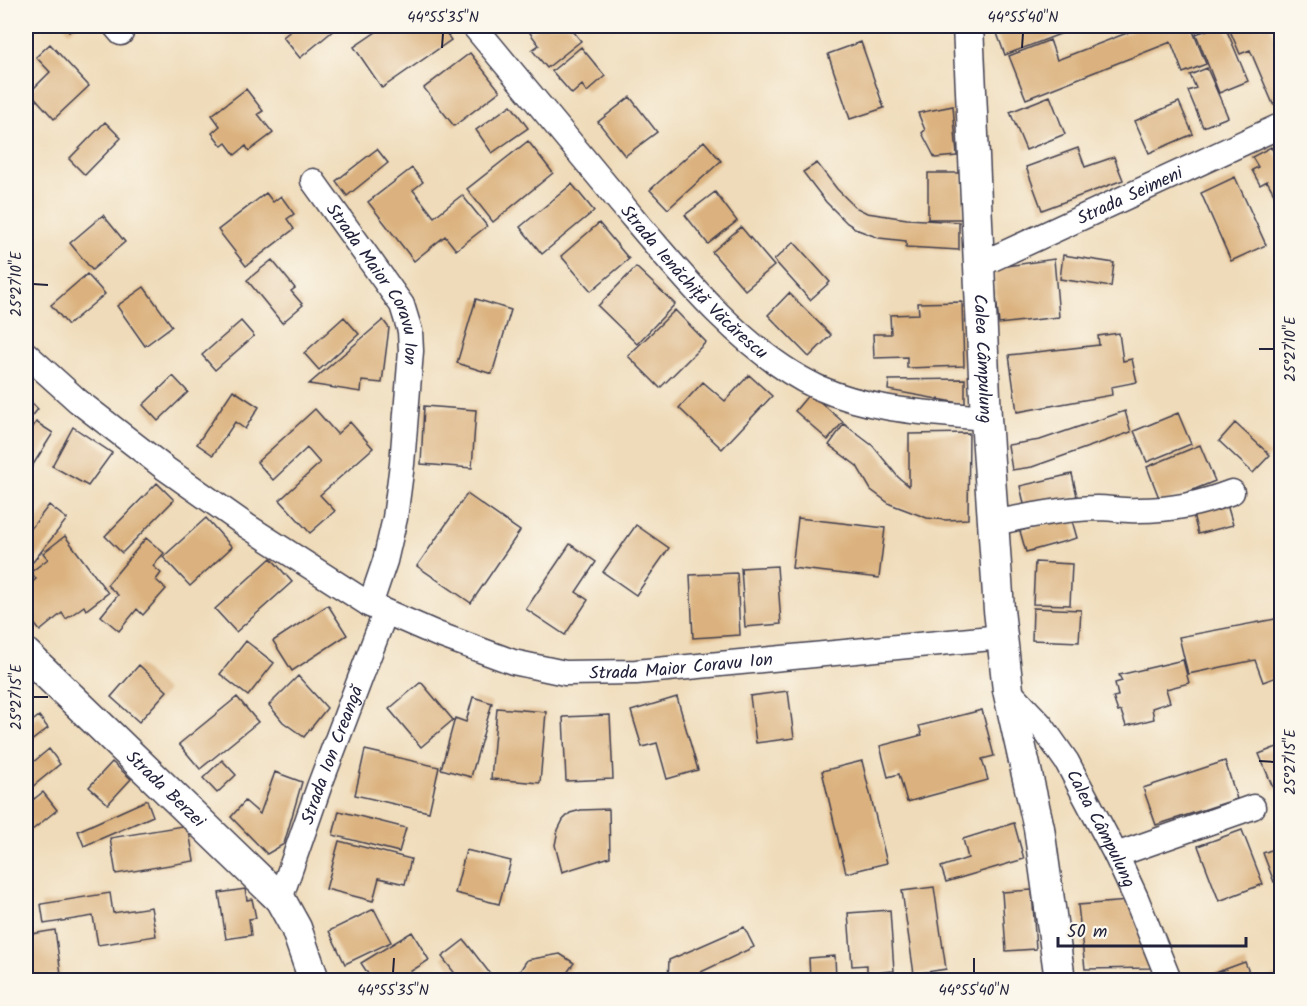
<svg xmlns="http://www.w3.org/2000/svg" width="1307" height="1006" viewBox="0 0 1307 1006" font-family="Kalam,sans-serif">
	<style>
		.building { fill: #dbb27f }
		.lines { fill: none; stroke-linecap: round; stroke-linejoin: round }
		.minor-casing { stroke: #413e4e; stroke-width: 27 }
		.tertiary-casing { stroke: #413e4e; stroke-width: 33 }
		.minor { stroke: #fff; stroke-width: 24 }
		.tertiary { stroke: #fff; stroke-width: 30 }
		.ticks { fill: none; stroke: #22223b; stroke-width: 2 }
		.labels { text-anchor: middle; stroke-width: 4.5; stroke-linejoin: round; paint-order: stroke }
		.street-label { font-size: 18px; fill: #22223b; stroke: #fbf7ec }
		.neatline { fill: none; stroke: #22223b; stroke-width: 2 }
		.ticks-label { font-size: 15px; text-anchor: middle; fill: #22223b }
	</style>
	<rect width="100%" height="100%" fill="#fbf7ec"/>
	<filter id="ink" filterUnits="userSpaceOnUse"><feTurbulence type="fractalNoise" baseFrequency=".0167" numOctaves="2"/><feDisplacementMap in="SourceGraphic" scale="12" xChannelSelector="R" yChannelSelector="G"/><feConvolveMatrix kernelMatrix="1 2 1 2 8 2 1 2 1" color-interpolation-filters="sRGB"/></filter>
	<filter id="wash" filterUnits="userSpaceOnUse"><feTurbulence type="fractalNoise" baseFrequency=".008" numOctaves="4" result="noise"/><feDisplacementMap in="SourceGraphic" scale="24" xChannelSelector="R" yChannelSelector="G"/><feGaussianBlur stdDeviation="1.35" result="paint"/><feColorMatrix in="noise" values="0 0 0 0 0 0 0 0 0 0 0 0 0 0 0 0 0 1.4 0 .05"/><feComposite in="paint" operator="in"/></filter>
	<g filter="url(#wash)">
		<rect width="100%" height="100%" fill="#efdbb9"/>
		<g id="blocks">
			<path class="building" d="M64,26H77L69,32Z
				M297,26H331L334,30L300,58L283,37Z
				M385,26H441L451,40L382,88L354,47Z
				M540,26H569L581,41L547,68L532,50L539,45L530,33Z
				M921,26H940V28L921,27Z
				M1000,26H1081L1005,55L995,28Z
				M1145,26H1191L1206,64L1183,73L1171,42L1026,99L1009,56L1050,40L1057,60Z
				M1218,26H1225L1248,81L1219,93L1196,34Z
				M1228,26H1270L1282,53V101L1273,104L1250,50L1240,54Z
				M861,42L884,108L850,119L828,54Z
				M50,44L89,86L54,119L30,92L50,72L36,57Z
				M581,47L605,76L587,92L582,85L572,94L552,71Z
				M470,53L500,91L454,126L424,88Z
				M1207,68L1228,117L1203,127L1188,91L1196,88L1190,75Z
				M246,89L263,111L258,114L273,133L249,151L246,146L235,155L226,143L222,146L212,133L220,126L212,115Z
				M1050,96L1065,134L1026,150L1010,112Z
				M630,97L657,132L625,156L598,122Z
				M1179,102L1193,134L1149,153L1135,121Z
				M511,105L528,128L492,153L476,130Z
				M953,106L957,156L935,158L922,133L925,130L918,113Z
				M105,122L121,138L85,175L69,159Z
				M528,141L553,173L493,222L467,189Z
				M704,141L721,161L668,209L650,190Z
				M1271,147L1282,166V208L1267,181L1260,185L1252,170L1258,167L1252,157Z
				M1078,148L1085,167L1114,157L1123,180L1042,210L1026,167Z
				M377,149L388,163L347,196L336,181Z
				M817,163L837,189L855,207L867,213L907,219L959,222V250L906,247V241L879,238L858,230L847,223L826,202L803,172Z
				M412,168L423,182L413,190L434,217L462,195L487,226L456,250L445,236L414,261L368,202Z
				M928,173H962L963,219H928Z
				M1235,177L1266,245L1231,261L1201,193Z
				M572,184L594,211L542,254L520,227Z
				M715,192L737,221L708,244L685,215Z
				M266,193L273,202L281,196L294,214L287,219L294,229L246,266L218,230Z
				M103,215L125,242L92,270L70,243Z
				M599,223L629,259L591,291L561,256Z
				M741,227L774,266L745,290L712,252Z
				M794,242L830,282L810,300L774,260Z
				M1063,255L1114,263L1111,287L1060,279Z
				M1054,259L1059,317L999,324L993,268Z
				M272,260L295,288L291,291L303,305L282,323L247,280Z
				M636,267L675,304L637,344L598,306Z
				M87,274L105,294L68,325L51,305Z
				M144,287L172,326L145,346L117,306Z
				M789,293L831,335L809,357L768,315Z
				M476,299L511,310L492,374L457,363Z
				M962,302L964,366L907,368V357L874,358L873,334H891L890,315L919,314L918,303Z
				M675,310L706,342L660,388L628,356Z
				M344,317L359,334L319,370L304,353Z
				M383,320L389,328L382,383L362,381L361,392L309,384Z
				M241,321L254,336L215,370L202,355Z
				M1119,333L1123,361L1132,359L1137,382L1111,387L1112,395L1017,412L1009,355L1099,345L1098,336Z
				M749,375L772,396L722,449L679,408L703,382L725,401Z
				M173,376L188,392L158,421L143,405Z
				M965,379V404L888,390L889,380Z
				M233,390L259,407L245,429L235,422L213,455L197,444Z
				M810,393L843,422L828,440L795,411Z
				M26,397L38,409L26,424Z
				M424,406L476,410L472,468L421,464Z
				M315,409L337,434L350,422L373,448L320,495L335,511L310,533L280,500L320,463L307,448L273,480L257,462Z
				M1125,411L1131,432L1032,467L1012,470L1008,445L1040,440Z
				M1178,413L1191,444L1147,462L1134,431Z
				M36,422L53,433L26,476V438Z
				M1235,423L1270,455L1253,473L1219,441Z
				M844,424L873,446L898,477L909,486V434L969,433L968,519L946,520L927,518L890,504L871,490L857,466L829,445Z
				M73,427L112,453L88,486L52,466Z
				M1200,445L1215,481L1161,503L1147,467Z
				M1072,474L1077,496L1025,508L1020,486Z
				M157,483L174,500L122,553L105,536Z
				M467,494L520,531L471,603L417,566Z
				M1226,501L1233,525L1198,534L1192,510Z
				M49,505L67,519L33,562L26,556V535Z
				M1071,517L1077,538L1026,552L1020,531Z
				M206,518L232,547L190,586L163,557Z
				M798,518L885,528L879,578L792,568Z
				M636,525L669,548L636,595L603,572Z
				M65,536L108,593L86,610L84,606L66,619L62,613L40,631L26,613V588L36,579L31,572L48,559L43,553Z
				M146,538L164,553L153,566L161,573L156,580L166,589L143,615L137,609L119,631L101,616L118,595L107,585Z
				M570,544L596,562L576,592L588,600L565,635L526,609Z
				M271,558L292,582L236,632L215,609Z
				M1035,562L1072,564L1070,605L1033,604Z
				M777,566L781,624L745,627L741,568Z
				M737,573L740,635L693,638L690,575Z
				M328,605L347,635L292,671L273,641Z
				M1033,608L1081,610L1079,642L1032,640Z
				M1275,619L1282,636V675L1263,682L1255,660L1188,674L1179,637Z
				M246,641L274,663L248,696L220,674Z
				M1183,660L1189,683L1166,689L1170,702L1152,708L1154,719L1126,726L1121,711L1118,712L1113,697L1118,696L1115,683L1122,681L1119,675Z
				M139,665L167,691L139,722L111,697Z
				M298,676L327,708L304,737L283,722L269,705Z
				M421,682L453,720L421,747L389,709Z
				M788,691L794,738L756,743L750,696Z
				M237,697L258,722L200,769L179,744Z
				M473,697L492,703L471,777L441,769L455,718L466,722Z
				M677,697L698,770L667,779L657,743L642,747L631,711Z
				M497,708L546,712L540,783L491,779Z
				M982,710L994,756L982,759L988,780L907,802L899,774L888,777L880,746L922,735L919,726Z
				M610,715L613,779L566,781L563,717Z
				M39,716L48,728L26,745V726Z
				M1282,745V787L1274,790L1259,754Z
				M49,749L60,764L26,792V768Z
				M365,750L439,767L429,812L355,795Z
				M222,760L236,775L217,793L203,778Z
				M862,761L887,863L846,873L822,771Z
				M1225,761L1237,799L1156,825L1143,788Z
				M112,762L131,779L108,804L89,787Z
				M275,772L302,782L284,844L267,854L231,817L245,801L260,814Z
				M28,791L34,799L43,792L57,810L26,835V794Z
				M147,800L153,816L84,846L78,831Z
				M609,809L610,857L562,872L555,845L558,830L563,820L570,813L581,810Z
				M339,811L406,828L399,852L333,835Z
				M1014,823L1024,859L946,882L941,867L968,858L963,839Z
				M188,825L194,861L116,874L110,838Z
				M1242,830L1263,884L1219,901L1198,846Z
				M339,841L411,859L405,884L379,878L373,901L326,889Z
				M1282,846V879L1274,882L1263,853Z
				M466,850L511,861L499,904L455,893Z
				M934,887L946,969L914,974L902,891Z
				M245,889L247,900L252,899L256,918L249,919L251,935L226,939L219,893Z
				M1032,890L1036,949L1006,951L1002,892Z
				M110,893L113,913L151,907L156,936L98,945L93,916L44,924L41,904Z
				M1129,901L1152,968L1085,969L1078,905Z
				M374,909L391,942L345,964L329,931Z
				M890,910L894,971L867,973V965L852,966L848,913Z
				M744,927L754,947L701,972L700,980H668L669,960Z
				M55,930L61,974L26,979V935Z
				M412,932L429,960L397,980H372L361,963Z
				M464,940L495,980H460L442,957Z
				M560,954L574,963L562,980H514L527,960Z
				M835,956L836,980H810L809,958Z
				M1245,962L1252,980H1214L1212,974Z
				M1282,973V980H1261Z"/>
		</g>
	</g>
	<g filter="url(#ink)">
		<use href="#blocks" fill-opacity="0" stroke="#413e4e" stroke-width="1.5"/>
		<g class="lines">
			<defs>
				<g id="minor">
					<path d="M115,26L121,33"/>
					<path id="s1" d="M474,26C522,84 571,143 619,201C673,265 740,351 817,387C871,411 929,413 986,418"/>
					<path id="s2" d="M313,181L402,305L410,331L411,351L402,464L395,518L385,561L370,605"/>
					<path id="s3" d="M979,265L1282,125"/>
					<path id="s4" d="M26,354L78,401L166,469L247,526L370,605L437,634L513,662L565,673L636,672L1002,637"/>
					<path d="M993,523C1027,516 1062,509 1097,508C1111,508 1124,511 1138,510C1173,510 1200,504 1232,492"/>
					<path id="s5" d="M1008,690L1041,725L1067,762L1116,855L1136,898L1169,980"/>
					<path d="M1116,855L1253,807"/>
					<path id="s6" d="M280,899L319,787L385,613"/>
				</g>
				<g id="tertiary">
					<path id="s7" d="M968,26L986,418L999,610L1008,690L1039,828L1060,980"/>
					<path id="s8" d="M26,654L280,899L296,928L314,980"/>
				</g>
			</defs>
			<use href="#minor" class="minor-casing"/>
			<use href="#tertiary" class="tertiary-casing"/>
			<use href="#minor" class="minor"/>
			<use href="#tertiary" class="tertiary"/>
		</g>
	</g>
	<path class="ticks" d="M442,48L443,33M1022,48L1023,33M33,284L48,285M1259,349H1274M33,697H48M1259,761L1274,762M393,973L394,958M974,973V958"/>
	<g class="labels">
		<g class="street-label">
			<text dy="6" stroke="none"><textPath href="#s3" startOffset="166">Strada Seimeni</textPath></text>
			<text dy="6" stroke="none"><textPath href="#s1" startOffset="338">Strada Ienăchiță Văcărescu</textPath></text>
			<text dy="6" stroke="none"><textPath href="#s2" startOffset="122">Strada Maior Coravu Ion</textPath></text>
			<text dy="6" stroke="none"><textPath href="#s7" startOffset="333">Calea Câmpulung</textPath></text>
			<text dy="6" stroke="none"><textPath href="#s4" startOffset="750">Strada Maior Coravu Ion</textPath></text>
			<text dy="6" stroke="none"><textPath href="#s6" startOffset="153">Strada Ion Creangă</textPath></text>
			<text dy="6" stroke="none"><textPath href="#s8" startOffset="194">Strada Berzei</textPath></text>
			<text dy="6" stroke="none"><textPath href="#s5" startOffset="168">Calea Câmpulung</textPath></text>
		</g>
	</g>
	<rect width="1307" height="1006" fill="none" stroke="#fbf7ec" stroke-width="66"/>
	<path d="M1058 937v9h188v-9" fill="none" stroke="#22223b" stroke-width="3"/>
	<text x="1067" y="937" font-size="18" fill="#22223b" stroke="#fbf7ec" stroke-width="4.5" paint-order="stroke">50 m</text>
	<rect x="33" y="33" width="1241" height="940" class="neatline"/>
	<g class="ticks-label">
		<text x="443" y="22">44°55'35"N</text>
		<text x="1023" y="22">44°55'40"N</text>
		<text transform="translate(16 284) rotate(-90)" y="5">25°27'10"E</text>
		<text transform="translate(1290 349) rotate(-90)" y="5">25°27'10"E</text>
		<text transform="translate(16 697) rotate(-90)" y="5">25°27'15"E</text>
		<text transform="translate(1290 762) rotate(-90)" y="5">25°27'15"E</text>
		<text x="393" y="995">44°55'35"N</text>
		<text x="974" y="995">44°55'40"N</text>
	</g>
</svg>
